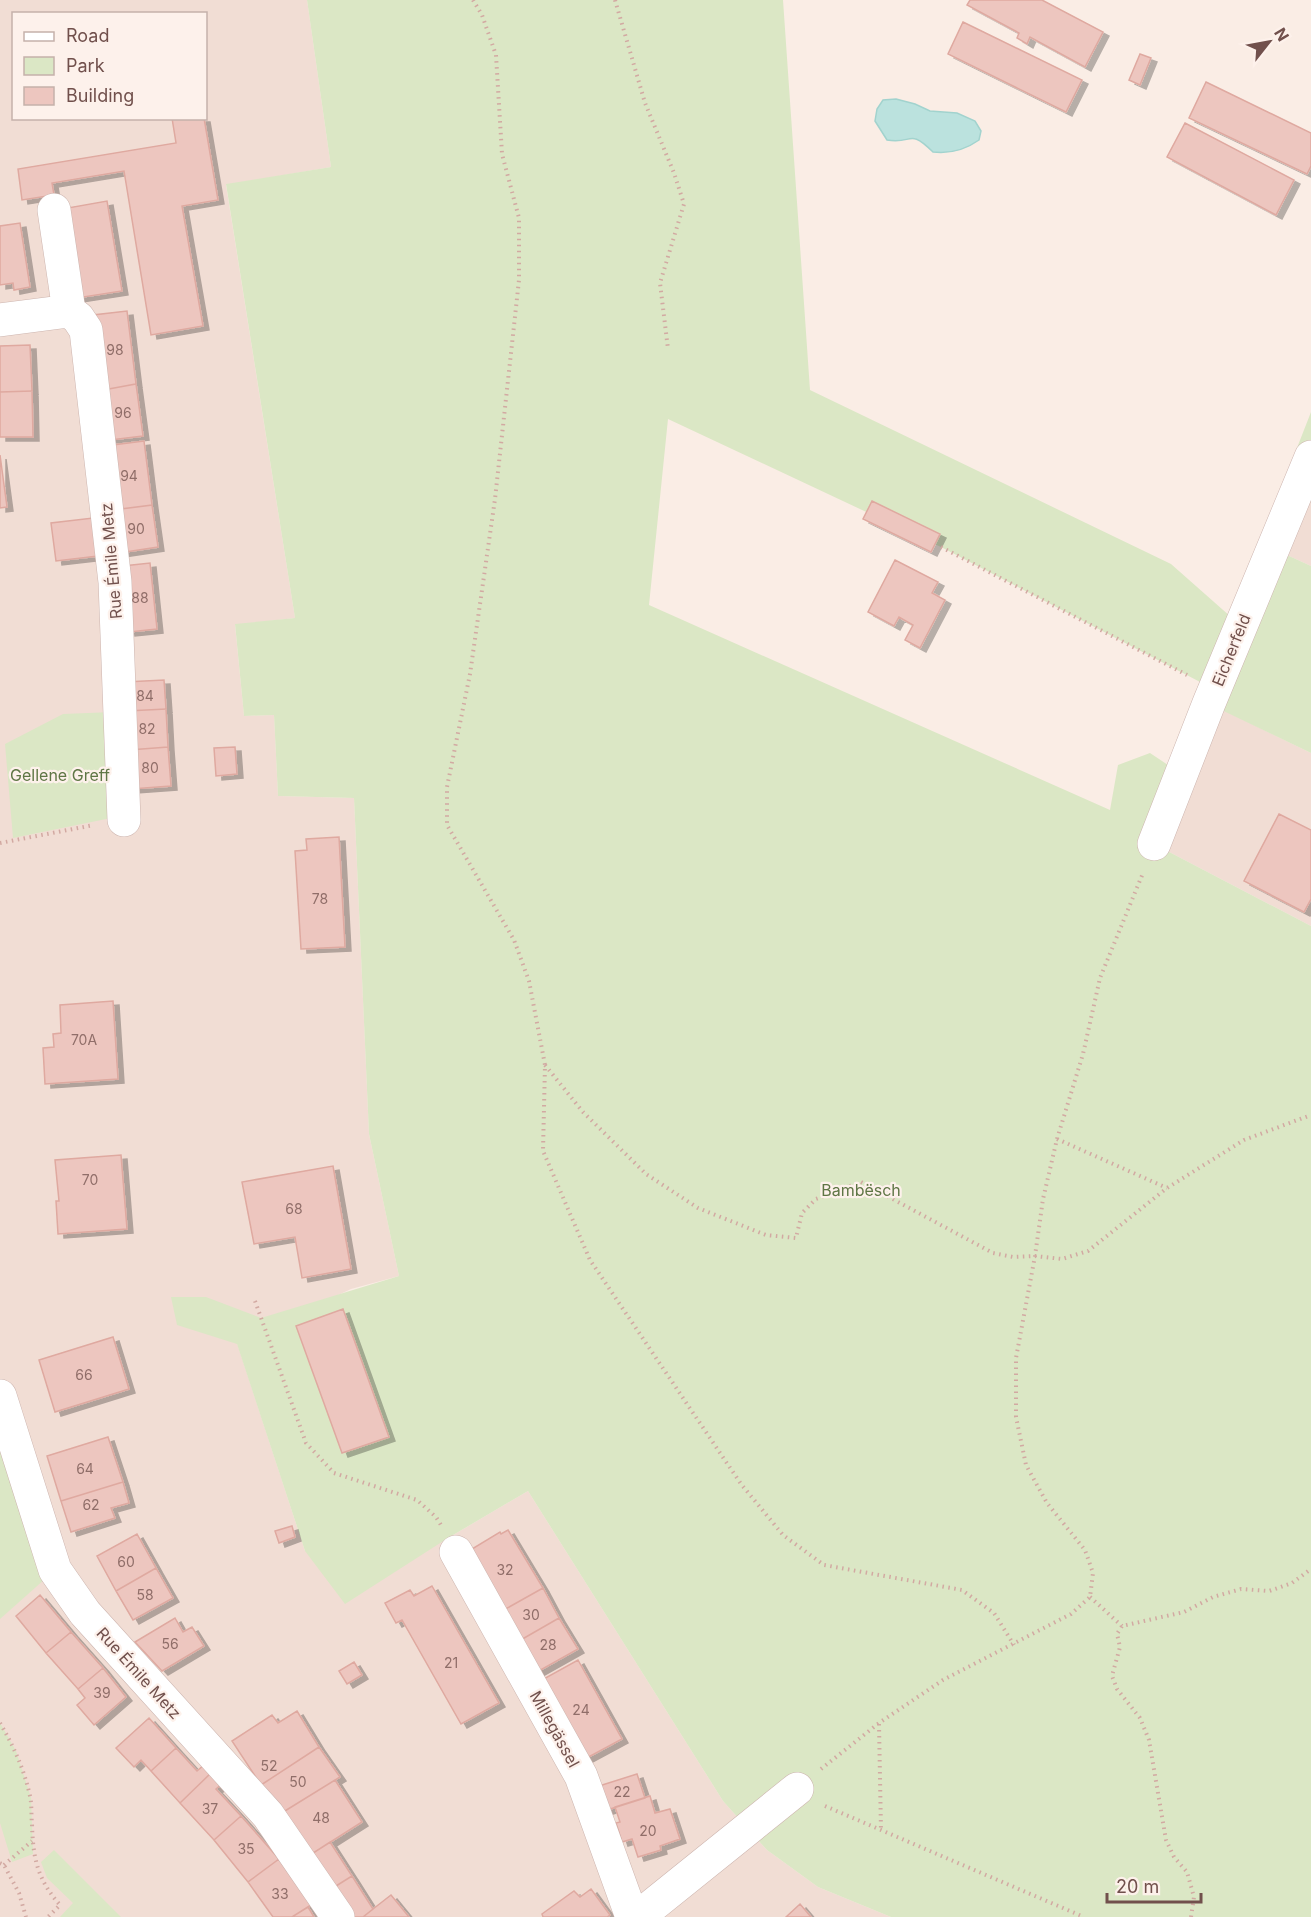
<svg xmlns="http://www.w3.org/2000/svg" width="1311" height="1917" viewBox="0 0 1311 1917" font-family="Inter,sans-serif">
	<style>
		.residential { fill: #f1ddd4; fill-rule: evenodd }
		.green { fill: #dbe7c5; fill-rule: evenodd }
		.water { fill: #bbe2de; stroke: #a2d3ce; stroke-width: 1.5 }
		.building { fill: #edc6bf; stroke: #dfa9a0; stroke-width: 1.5; filter: url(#shadow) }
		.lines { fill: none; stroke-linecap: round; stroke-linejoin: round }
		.minor-casing { stroke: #cdb5af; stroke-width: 34 }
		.path { stroke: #d2a9a2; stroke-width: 4; stroke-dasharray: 1.5 4.5; stroke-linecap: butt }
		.minor { stroke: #fff; stroke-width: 33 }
		.labels { text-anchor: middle; stroke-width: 4.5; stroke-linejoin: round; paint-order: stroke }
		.number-label { font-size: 14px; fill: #906e69 }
		.street-label { font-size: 16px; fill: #71504c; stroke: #fdf1eb }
		.park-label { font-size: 16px; fill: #5f7645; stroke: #fdf1eb }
	</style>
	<defs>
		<filter id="shadow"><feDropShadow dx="6" dy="4" stdDeviation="0" flood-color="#0004"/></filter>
	</defs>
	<rect width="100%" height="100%" fill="#faede5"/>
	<path class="residential" d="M0,0H307L331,167L226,185L295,618L235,625L244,716L274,715L278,796L354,798L369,1134L399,1276L351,1289L237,1343L305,1551L448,1538L528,1491L723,1801L767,1850L818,1887L891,1917H0ZM14,14H206V118H14Z
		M1311,497V566L1287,555Z
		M1209,703L1311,753V926L1154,844Z"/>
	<path class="green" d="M307,0H783L810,390L1171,564L1231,617L1311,412V497L1287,555L1311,566V753L1209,704L1154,844L1311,926V1917H891L818,1887L767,1850L723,1801L528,1491L448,1538L345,1604L305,1551L237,1344L177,1325L171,1297H206L261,1318L399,1276L369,1134L354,798L278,796L274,715L244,716L235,624L295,618L226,184L331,167ZM668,419L941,547L1202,683L1171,767L1150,753L1118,765L1110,810L649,605Z
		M113,712L116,817L13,838L5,744L63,714Z
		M0,1444L45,1579L0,1619Z
		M0,1723L16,1751L31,1798L33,1854L12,1862L0,1823Z
		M54,1850L121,1917H60L73,1903L47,1878L41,1862Z"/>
	<path class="water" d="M896,99L915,104L930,111L957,113L975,121L981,131L979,140C965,150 951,154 933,152C908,127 913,145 887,140L875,121L877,109L883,100Z"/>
	<path class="building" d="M970,0H1042L1103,32L1085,67L1030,37L1027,44L1017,38L1019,33L967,5Z
		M963,22L1082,80L1066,112L948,54Z
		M1140,54L1151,58L1140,85L1129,80Z
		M1206,82L1311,133V166L1307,174L1189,118Z
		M172,118H204L218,200L182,206L203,326L151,335L124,171L52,183L54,195L22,200L18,169L176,143Z
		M1185,123L1294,180L1276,215L1167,157Z
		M107,201L122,291L77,298L62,209Z
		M20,223L30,287L14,290L13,283L0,285V226Z
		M127,311L136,384L103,390L93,315Z
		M30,345L32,391L0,392V346Z
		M136,384L143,436L110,440L103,390Z
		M32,391L33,437H0V392Z
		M144,441L152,505L113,510L105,446Z
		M0,455L7,507L0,508Z
		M872,501L940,534L931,552L863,519Z
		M152,505L158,547L119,553L113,510Z
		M93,518L98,556L56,561L51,523Z
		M895,560L938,582L932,593L945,600L920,648L905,640L913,625L899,617L894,626L868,612Z
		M150,563L157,629L129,632L123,566Z
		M164,680L166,709L127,711L125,682Z
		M166,709L168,747L129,750L127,711Z
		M168,747L171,786L131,789L129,750Z
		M235,747L237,774L216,776L214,748Z
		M1279,814L1311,830V899L1304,912L1244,881Z
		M339,837L345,947L301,949L295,851L307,850L306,839Z
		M113,1001L118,1079L45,1084L43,1048L54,1047L53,1034L61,1033L60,1005Z
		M121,1155L127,1229L58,1234L56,1201H59L55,1160Z
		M333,1166L351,1269L302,1278L295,1237L254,1244L242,1182Z
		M343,1309L389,1437L342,1453L296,1326Z
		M113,1337L129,1389L55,1412L39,1360Z
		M108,1437L123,1482L61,1501L47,1456Z
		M123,1482L129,1503L111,1508L115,1518L71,1532L61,1501Z
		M292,1526L295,1537L279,1543L275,1531Z
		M508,1530L543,1588L502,1611L467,1552L500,1532L501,1534Z
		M137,1534L156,1568L116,1591L97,1556Z
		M156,1568L173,1598L133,1620L116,1591Z
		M432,1586L499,1703L461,1724L402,1620L396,1623L385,1603L410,1590L414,1596Z
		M543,1588L559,1618L519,1641L502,1611Z
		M40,1595L71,1632L46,1653L16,1616Z
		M175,1618L183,1632L192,1627L204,1646L162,1671L135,1642Z
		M559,1618L578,1649L537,1672L519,1641Z
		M71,1632L103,1668L78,1689L46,1653Z
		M578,1660L622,1739L583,1760L540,1681Z
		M354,1662L362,1675L347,1684L339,1671Z
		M103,1668L126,1697L94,1725L77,1705L85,1698L78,1689Z
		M297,1711L319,1747L261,1785L232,1741L272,1715L278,1723Z
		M149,1718L176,1748L151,1771L141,1760L134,1767L116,1748Z
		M319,1747L340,1777L280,1814L261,1785Z
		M176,1748L197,1771L205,1764L212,1772L180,1803L151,1771Z
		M212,1772L223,1783L216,1789L241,1816L214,1840L180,1803Z
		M637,1774L645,1798L607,1810L599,1786Z
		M335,1780L362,1822L307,1857L280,1814Z
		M650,1796L655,1813L670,1809L680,1839L660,1846L661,1850L638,1857L632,1839L622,1842L616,1823L620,1822L615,1807Z
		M241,1816L279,1859L248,1882L214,1840Z
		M330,1842L352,1876L328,1891L307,1857Z
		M279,1859L311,1905L292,1917H273L248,1882Z
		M352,1876L373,1909L363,1917H344L328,1891Z
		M591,1889L610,1915L607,1917H543L542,1914L574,1891L580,1897Z
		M391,1895L409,1917H363L373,1909Z
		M800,1904L811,1917H786Z
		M308,1907L314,1917H292Z"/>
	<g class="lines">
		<defs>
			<path id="minor" d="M54,210L69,311
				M0,320L69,311L78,318L86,330L115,582L124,820
				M1154,844L1209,703L1311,457
				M0,1396L55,1570L85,1613L268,1815L338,1917
				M456,1552L581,1776L632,1917
				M638,1917L797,1789"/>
		</defs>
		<use href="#minor" class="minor-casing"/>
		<path class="path" d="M473,0L482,15L496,55L502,154L519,218V280L495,499L470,674L447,787V825L514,940L529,981L545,1065L543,1151L590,1260L741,1484L783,1535L824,1565L962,1590L994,1613L1014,1645
			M615,0L645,103L674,173L684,204L660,283L668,349
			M941,547L1187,675
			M0,843L94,825
			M545,1065L583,1112L646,1174L698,1208L766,1235L796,1238L802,1213L816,1199L861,1182L993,1253L1013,1257L1035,1256L1062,1259L1088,1251L1167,1188L1244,1140L1311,1115
			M1057,1139L1167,1188
			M255,1301L306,1443L334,1473L417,1500L436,1517L441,1525
			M1090,1597L1122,1626
			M0,1723C14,1747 24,1769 30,1796C32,1805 31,1815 32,1824C33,1858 37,1879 60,1905L48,1917
			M879,1724L881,1831
			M821,1769L879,1723L943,1680L1071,1614L1090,1597L1093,1573L1085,1550L1047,1503L1026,1465L1016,1417V1358L1035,1256L1043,1199L1057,1139L1083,1054L1100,978L1143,873
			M825,1806L1084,1917
			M0,1863L4,1865L19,1893L26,1917
			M4,1865L32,1841
			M1191,1917L1194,1897L1187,1872L1174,1857L1166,1840L1149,1740L1140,1718L1117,1689L1112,1676L1120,1647L1117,1634L1122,1626L1184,1612L1213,1597L1241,1589L1269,1591L1292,1583L1311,1569"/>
		<use href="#minor" class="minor"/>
	</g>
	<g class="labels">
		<g class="number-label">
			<text x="115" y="355">98</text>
			<text x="123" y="418">96</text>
			<text x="129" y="481">94</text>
			<text x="136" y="534">90</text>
			<text x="140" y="603">88</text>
			<text x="145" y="701">84</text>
			<text x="147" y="734">82</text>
			<text x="150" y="773">80</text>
			<text x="320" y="904">78</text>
			<text x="84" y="1045">70A</text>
			<text x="90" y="1185">70</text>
			<text x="294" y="1214">68</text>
			<text x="84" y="1380">66</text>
			<text x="85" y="1474">64</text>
			<text x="91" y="1510">62</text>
			<text x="126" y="1567">60</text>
			<text x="505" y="1575">32</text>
			<text x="145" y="1600">58</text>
			<text x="531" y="1620">30</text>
			<text x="170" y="1649">56</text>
			<text x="548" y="1650">28</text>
			<text x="451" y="1668">21</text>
			<text x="102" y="1698">39</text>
			<text x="581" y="1715">24</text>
			<text x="269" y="1771">52</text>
			<text x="298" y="1787">50</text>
			<text x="622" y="1797">22</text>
			<text x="210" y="1814">37</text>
			<text x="321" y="1823">48</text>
			<text x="648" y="1836">20</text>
			<text x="246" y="1854">35</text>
			<text x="280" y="1899">33</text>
		</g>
		<g class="street-label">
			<text transform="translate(111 561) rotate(-95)" y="6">Rue Émile Metz</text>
			<text transform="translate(1231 650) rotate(-68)" y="6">Eicherfeld</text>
			<text transform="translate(139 1673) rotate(48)" y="6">Rue Émile Metz</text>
			<text transform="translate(555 1729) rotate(61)" y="6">Millegässel</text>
		</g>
		<g class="park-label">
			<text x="60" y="781">Gellene Greff</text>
			<text x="861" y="1196">Bambësch</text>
		</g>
	</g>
	<rect x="12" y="12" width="195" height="108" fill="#fdf1eb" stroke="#c5b1ab" stroke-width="1.5"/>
	<rect x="24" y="32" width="30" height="9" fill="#ffffff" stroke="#c5b1ab" stroke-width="1.5"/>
	<text x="66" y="42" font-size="18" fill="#71504c">Road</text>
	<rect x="24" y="57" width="30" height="18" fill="#dbe7c5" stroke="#c5b1ab" stroke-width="1.5"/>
	<text x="66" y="72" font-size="18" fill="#71504c">Park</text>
	<rect x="24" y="87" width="30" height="18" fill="#edc6bf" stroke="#c5b1ab" stroke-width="1.5"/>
	<text x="66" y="102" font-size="18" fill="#71504c">Building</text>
	<g transform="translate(1269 42) rotate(59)" stroke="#fdf1eb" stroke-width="4.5" paint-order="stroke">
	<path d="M0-4.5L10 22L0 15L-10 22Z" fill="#71504c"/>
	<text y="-9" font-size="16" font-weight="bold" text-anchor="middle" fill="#71504c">N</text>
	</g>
	<path d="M1107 1893v9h94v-9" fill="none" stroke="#71504c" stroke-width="3"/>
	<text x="1116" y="1893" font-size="18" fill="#71504c" stroke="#fdf1eb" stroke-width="4.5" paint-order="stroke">20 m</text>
</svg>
